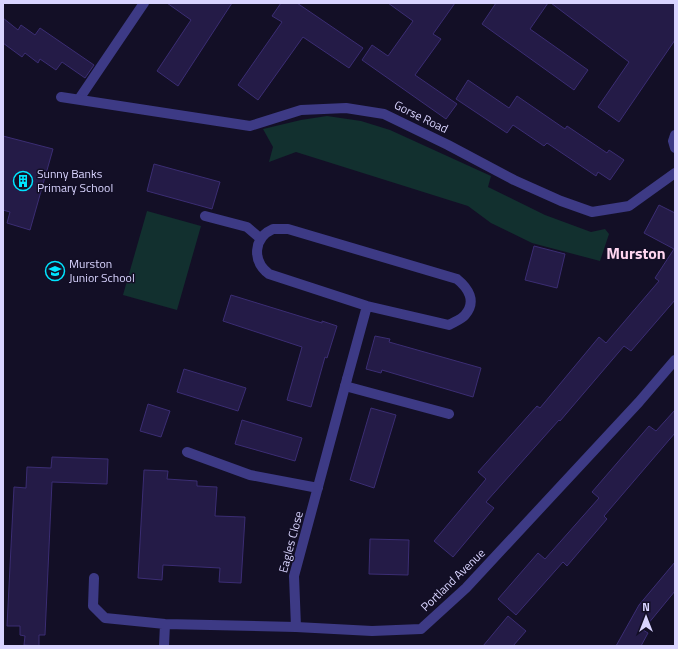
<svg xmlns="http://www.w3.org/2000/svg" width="678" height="649" viewBox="0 0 678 649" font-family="'Titillium Web',sans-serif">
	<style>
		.green { fill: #12302f }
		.building { fill: #241b47; stroke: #3b2d73 }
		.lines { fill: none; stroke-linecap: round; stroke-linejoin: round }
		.lane { stroke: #3d3a85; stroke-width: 10 }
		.street { stroke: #3d3a85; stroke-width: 10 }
		.labels { text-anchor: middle; stroke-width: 3; stroke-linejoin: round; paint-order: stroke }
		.street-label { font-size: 12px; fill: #d9d4ff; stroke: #130f26 }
		.poi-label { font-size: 12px; fill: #d9d4ff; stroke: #130f26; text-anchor: start }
		.district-label { font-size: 16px; font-weight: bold; fill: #ffd6f0; stroke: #130f26 }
	</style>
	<rect width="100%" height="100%" fill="#130f26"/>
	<path class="green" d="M327,116L361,121L390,130L491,176L488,187L545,215L591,232L605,229L609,234L600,261L532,243L491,223L468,206L296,152L269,162L273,147L263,129L301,120Z
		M147,211L201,226L177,310L123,295Z"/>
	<path class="building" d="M167,3H232L178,86L157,71L191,20Z
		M281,3H297L363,48L349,68L303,37L258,100L238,85L282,22L272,16Z
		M388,3H455L433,34L441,39L415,75L457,104L446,119L362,60L372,45L388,56L413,21Z
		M496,3H548L530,29L588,70L574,90L482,24Z
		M551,3H675V40L619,122L598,107L629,62Z
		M3,18L18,30L21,25L35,35L40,28L94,65L85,78L62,62L56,70L40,59L38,63L25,53L22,57L3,43Z
		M468,80L509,108L517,96L565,129L567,126L607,153L609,150L624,160L610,180L598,172L596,176L547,143L544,146L513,125L507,133L456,99Z
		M3,136L53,149L30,230L7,223L10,212L3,210Z
		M154,164L220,182L212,209L147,191Z
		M659,205L675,213V300L631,351L624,346L560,421L559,420L486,502L494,508L453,557L434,541L486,479L478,472L537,406L540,408L599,337L606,343L659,281L655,278L674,249L644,233Z
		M534,246L565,254L557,288L525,280Z
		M231,295L322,323V321L337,326L327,358L325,357L311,407L287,400L302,347L223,321Z
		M375,336L390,339L389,342L481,368L473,397L382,370L381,373L366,369Z
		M184,369L246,388L238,411L177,392Z
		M148,404L170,411L161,437L140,431Z
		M371,408L396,415L374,488L350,480Z
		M675,410V433L604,516L607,519L567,566L563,562L516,615L498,599L538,553L545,559L599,498L592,492L649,426L656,431Z
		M242,420L302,438L295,461L235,444Z
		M52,457L108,459L107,484L52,482L45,635H39V646L24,645L25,636L20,635V626H7L14,487L26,488L27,467L51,468Z
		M144,470L168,471L167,479L197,481V486L217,487L215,516L245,517L241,583L219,582L220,568L163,565L162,580L138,578Z
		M370,539L409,540L408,575L369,574Z
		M675,562V591L643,630L648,633L641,646H616L639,605Z
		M508,616L526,631L513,646H483Z"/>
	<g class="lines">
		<path class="lane" d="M79,99L144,3
			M205,216L247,227L261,239
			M273,229H288L457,279C468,288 477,301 465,315C462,319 454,322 449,325L367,306L269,274C252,261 253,238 273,229Z
			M347,379L367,306
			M345,386L449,414"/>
		<path class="street" d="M61,97L250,126L301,110L346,108L384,114L448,145L514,180L561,201L592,212L629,206L675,173
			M675,135L673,141L675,148
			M187,452L250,475L318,488
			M94,578L93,606L105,618L165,624L296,627L372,631L421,629L466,588L639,402L675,360
			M296,627L294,576L347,379
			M164,646L165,624"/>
	</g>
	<defs>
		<symbol id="building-ring" viewBox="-11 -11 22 22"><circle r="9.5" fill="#130f26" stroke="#00e5ff" stroke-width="1.5"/><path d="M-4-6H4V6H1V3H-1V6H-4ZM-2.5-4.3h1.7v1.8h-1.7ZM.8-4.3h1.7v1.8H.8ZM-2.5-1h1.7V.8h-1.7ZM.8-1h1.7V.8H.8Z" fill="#00e5ff"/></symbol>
		<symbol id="school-ring" viewBox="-11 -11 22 22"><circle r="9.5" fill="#130f26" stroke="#00e5ff" stroke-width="1.5"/><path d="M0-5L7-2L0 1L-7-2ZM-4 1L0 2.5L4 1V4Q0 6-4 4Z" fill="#00e5ff"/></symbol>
	</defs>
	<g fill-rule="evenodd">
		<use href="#building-ring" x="12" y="170" width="22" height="22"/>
		<use href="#school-ring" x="44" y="260" width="22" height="22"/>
	</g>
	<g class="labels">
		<g class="street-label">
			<text transform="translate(421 117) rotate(26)" y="4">Gorse Road</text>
			<text transform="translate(291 542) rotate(-75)" y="4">Eagles Close</text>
			<text transform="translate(453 580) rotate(-44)" y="4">Portland Avenue</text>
		</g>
		<g class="poi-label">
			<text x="37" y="178">Sunny Banks<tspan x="37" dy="14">Primary School</tspan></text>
			<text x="69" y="268">Murston<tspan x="69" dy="14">Junior School</tspan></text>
		</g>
		<g class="district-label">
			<text x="636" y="259">Murston</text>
		</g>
	</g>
	<rect width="678" height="649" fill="none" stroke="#d9d4ff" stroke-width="8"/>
	<g transform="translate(646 617)" stroke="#130f26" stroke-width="3" paint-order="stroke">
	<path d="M0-3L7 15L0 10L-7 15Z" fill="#d9d4ff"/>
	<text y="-6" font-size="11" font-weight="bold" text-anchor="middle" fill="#d9d4ff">N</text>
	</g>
</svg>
